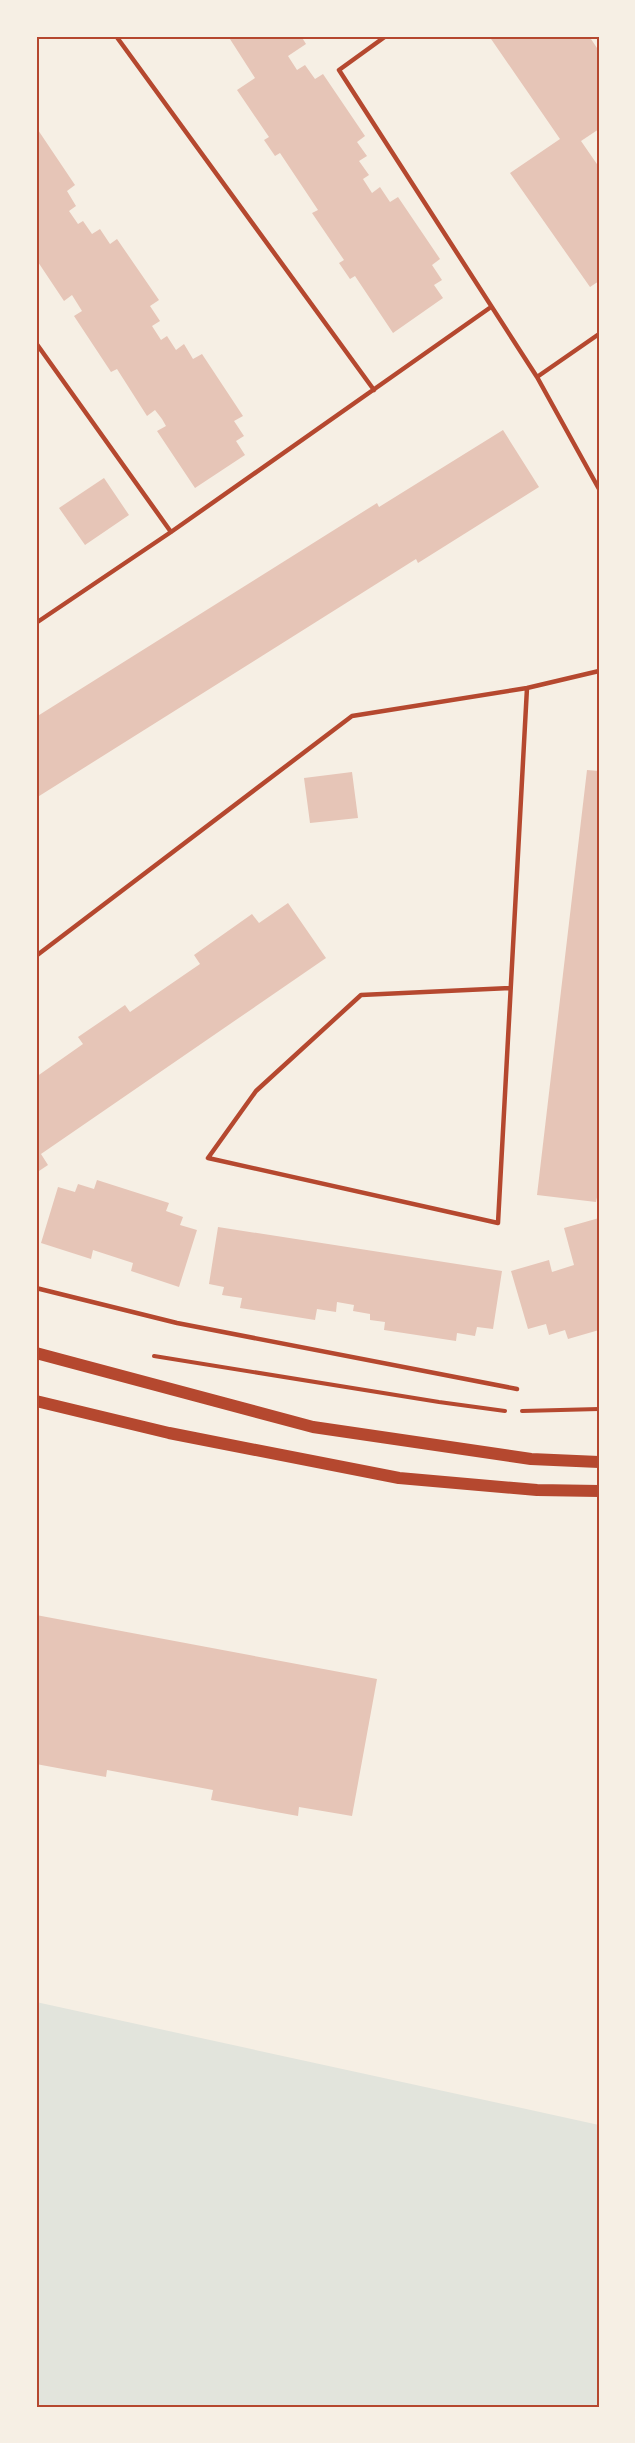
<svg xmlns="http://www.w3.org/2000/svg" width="635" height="2443" viewBox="0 0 635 2443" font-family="Arial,sans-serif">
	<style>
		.green { fill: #e2e4dc }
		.building { fill: #e6c5b7 }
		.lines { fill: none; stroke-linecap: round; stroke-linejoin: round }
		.path { stroke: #b5482f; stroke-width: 4 }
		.service { stroke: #b5482f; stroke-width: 4.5 }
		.secondary { stroke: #b5482f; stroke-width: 12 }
		.neatline { fill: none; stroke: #b5482f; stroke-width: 2 }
	</style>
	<rect width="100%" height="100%" fill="#f6efe4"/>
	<path class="green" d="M36,2002L599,2125V2407H36Z"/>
	<path class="building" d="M228,36H301L306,44L288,56L297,70L305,65L315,79L323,74L365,136L357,142L367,156L359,161L369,175L363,179L372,193L380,187L390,202L398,197L440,259L432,265L442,280L434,285L443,298L393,333L355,276L350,279L339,263L344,260L312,213L318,210L280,153L275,156L264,140L269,137L237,90L255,78Z
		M489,36H589L599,51V129L581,141L599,167V281L590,287L510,173L560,139Z
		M36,127L75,185L67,191L76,206L69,211L78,224L83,221L92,234L100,229L110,244L117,239L159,300L150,306L160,321L152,326L161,340L167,336L176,350L184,344L193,359L202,354L243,416L234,421L244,436L236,441L245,455L195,488L157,431L166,426L162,419L155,410L147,416L117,369L111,372L74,316L82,311L72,295L64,301L36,259Z
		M503,430L539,487L418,563L416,559L36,798V717L377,503L379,507Z
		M104,478L129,515L85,545L59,508Z
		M587,770L599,771V1188L596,1202L537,1195Z
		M352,772L358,818L310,823L304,778Z
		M288,903L326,958L41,1154L48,1165L36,1173V1077L83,1044L78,1037L125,1005L130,1012L200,964L194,955L252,914L259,923Z
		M97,1180L169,1203L166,1211L183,1217L180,1225L197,1230L179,1287L131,1271L133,1263L93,1250L91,1259L41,1243L58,1187L75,1192L78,1184L94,1189Z
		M599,1218V1330L568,1339L565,1330L549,1335L546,1324L528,1329L511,1271L549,1260L552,1272L574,1265L564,1228Z
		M218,1227L502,1271L493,1329L477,1327L475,1336L457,1333L456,1341L384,1330L385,1322L370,1320V1314L353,1311L354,1305L337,1302L336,1312L317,1309L315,1320L240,1308L242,1298L222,1295L224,1287L209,1284Z
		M36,1615L377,1679L352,1816L299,1807L298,1816L211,1800L213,1790L107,1770L106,1777L36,1764Z"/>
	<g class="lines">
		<path class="path" d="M154,1356L439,1402L505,1411
			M522,1411L599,1409"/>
		<path class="service" d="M116,36L374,390
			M386,36L339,70L537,377L599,334
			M36,343L171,532
			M537,377L599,489
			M36,623L171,532L491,307
			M36,956L352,716L527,688L599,671
			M510,988L361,995L256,1091L208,1158L498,1223L527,688
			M36,1288L177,1323L517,1389"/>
		<path class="secondary" d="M36,1353L313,1427L531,1459L599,1462
			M36,1401L169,1433L399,1478L537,1490L599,1491"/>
	</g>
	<rect width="635" height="2443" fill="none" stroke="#f6efe4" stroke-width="75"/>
	<rect x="38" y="38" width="560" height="2368" class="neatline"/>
</svg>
